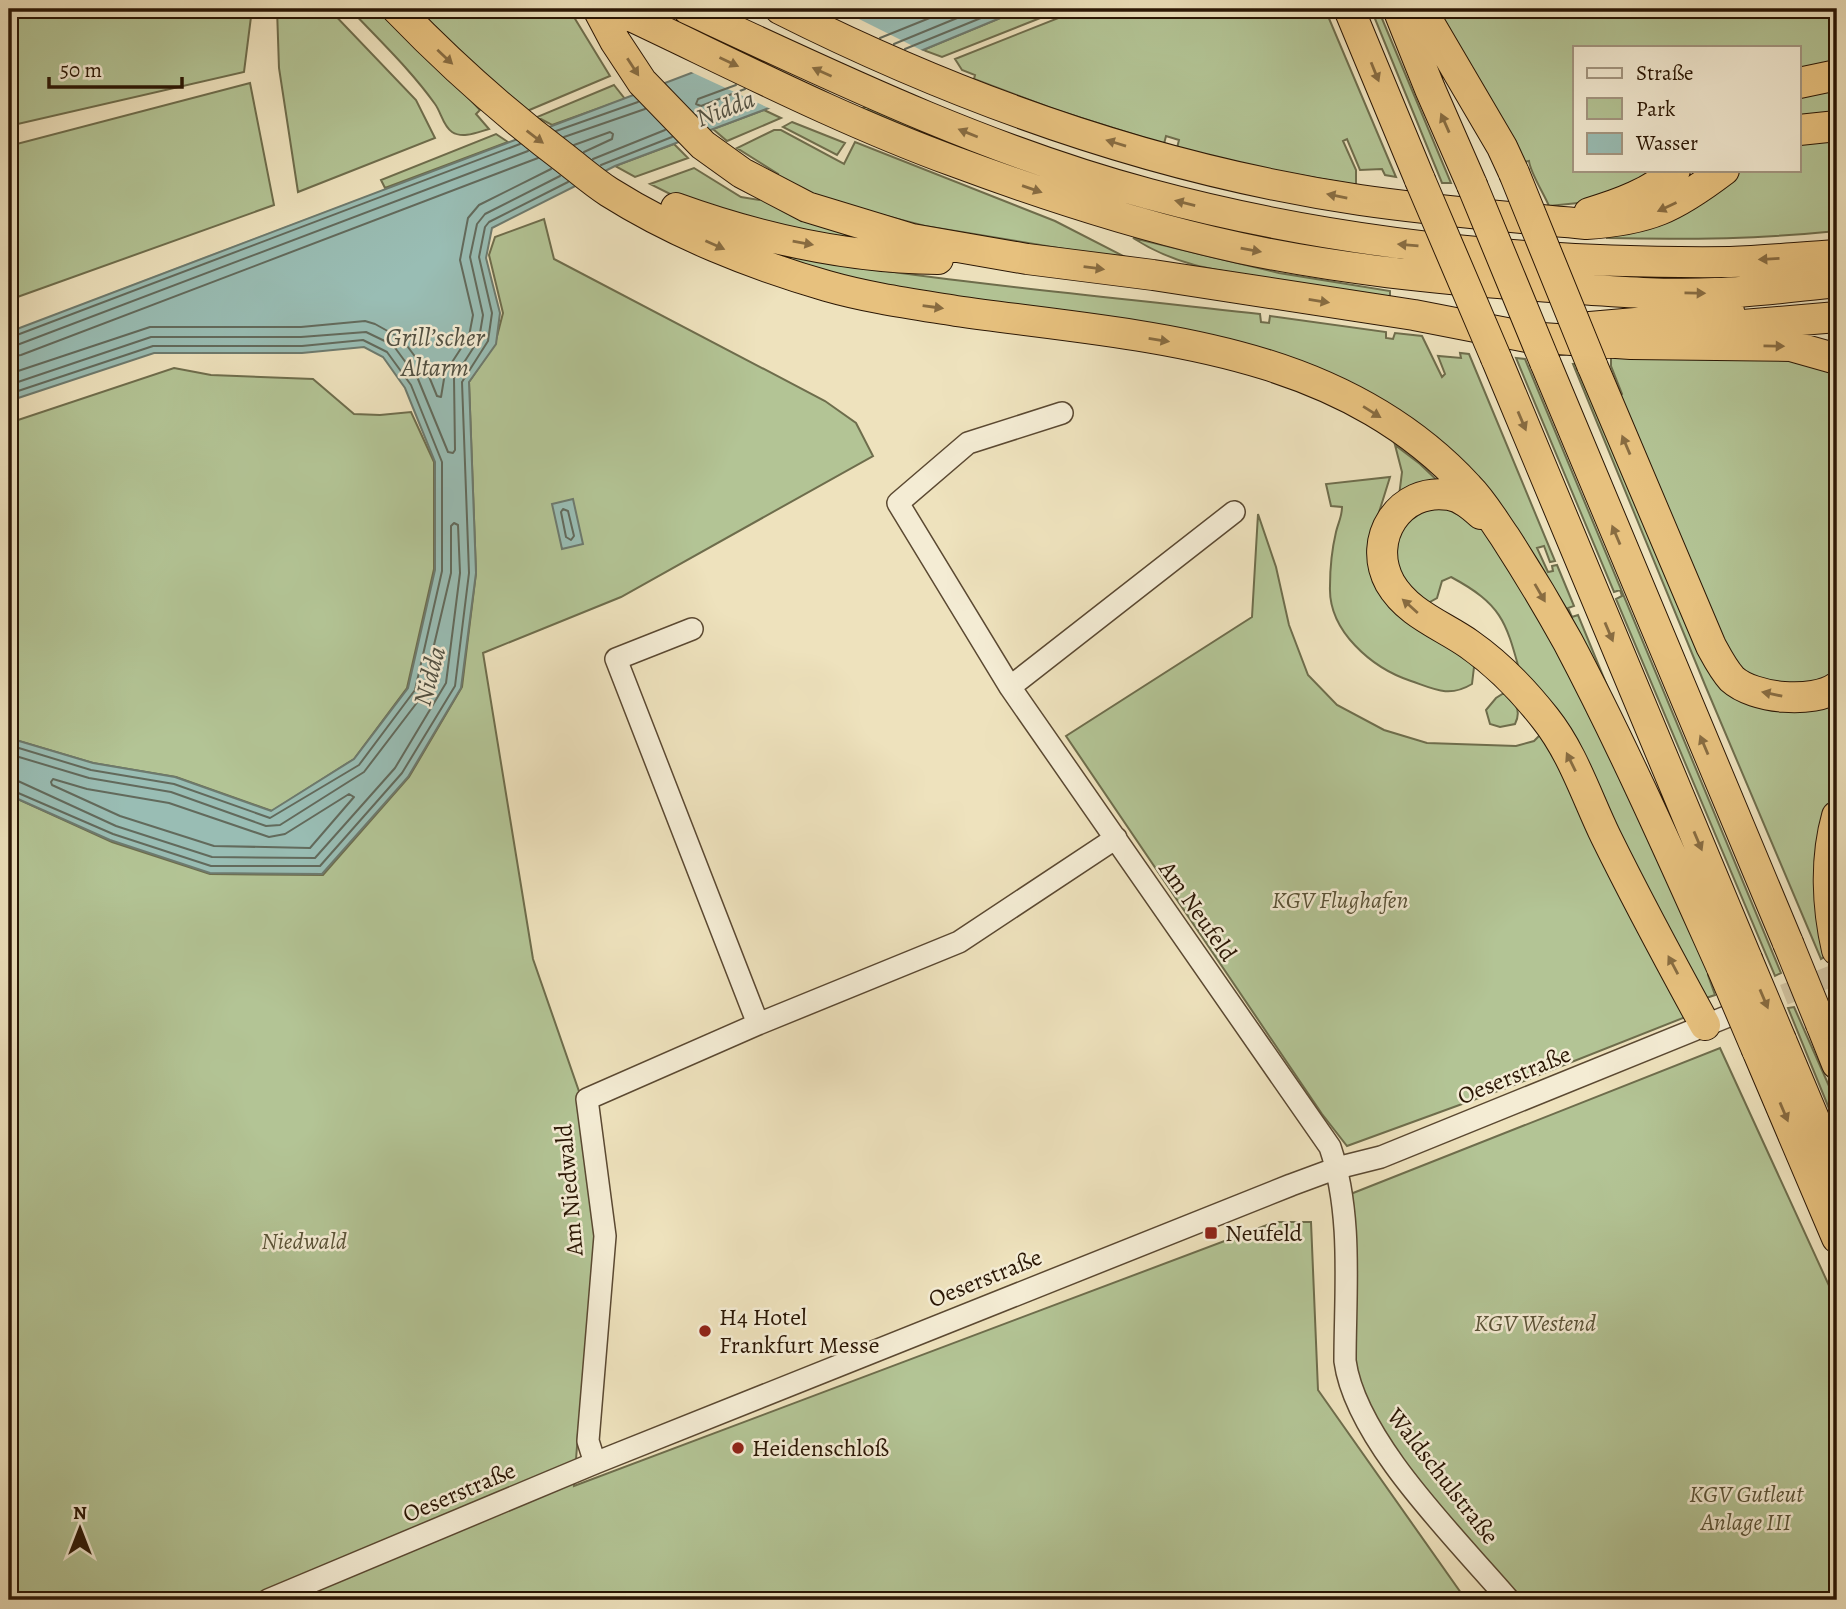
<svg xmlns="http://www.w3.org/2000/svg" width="1846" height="1609" viewBox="0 0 1846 1609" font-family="Alegreya,serif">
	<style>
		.green { fill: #b3c495; stroke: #6e6d4c; stroke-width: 2 }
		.water { fill: #99bdb4; stroke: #6d7a6e; stroke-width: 2 }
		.pier { fill: #eee2bd }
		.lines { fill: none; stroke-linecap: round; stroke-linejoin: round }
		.shore { stroke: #626a5c; stroke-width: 2 }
		.minor-tunnel { stroke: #d1c3a1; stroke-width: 21; stroke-dasharray: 21 10; stroke-linecap: butt }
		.minor-casing { stroke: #5b4932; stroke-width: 24 }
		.highway-casing { stroke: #2a1604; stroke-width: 32 }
		.minor { stroke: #f4ecd4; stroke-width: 21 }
		.highway { stroke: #e7c17e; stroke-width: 30 }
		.highway-bridge-casing { stroke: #2a1604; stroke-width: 32; stroke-linecap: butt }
		.highway-bridge { stroke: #e7c17e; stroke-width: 30 }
		.oneway { fill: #886c41 }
		.poi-dot { fill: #8f2418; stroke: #f4ecd4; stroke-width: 2.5 }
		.labels { text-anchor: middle; stroke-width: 5; stroke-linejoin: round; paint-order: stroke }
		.park-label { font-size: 24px; font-style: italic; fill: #5a5337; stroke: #f4ecd4 }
		.street-label { font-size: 24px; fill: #2a1604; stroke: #f4ecd4 }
		.poi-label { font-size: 24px; fill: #2a1604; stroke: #f4ecd4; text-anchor: start }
		.water-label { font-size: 26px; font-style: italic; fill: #515042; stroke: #f4ecd4 }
	</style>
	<rect width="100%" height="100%" fill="#eee2bd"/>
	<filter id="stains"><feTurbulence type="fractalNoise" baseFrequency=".00286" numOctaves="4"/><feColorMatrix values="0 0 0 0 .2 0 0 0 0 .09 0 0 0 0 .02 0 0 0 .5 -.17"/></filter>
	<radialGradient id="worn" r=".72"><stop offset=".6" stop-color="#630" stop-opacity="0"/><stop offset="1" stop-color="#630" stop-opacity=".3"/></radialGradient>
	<path class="green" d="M9,9H252L244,72L9,126Z
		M277,9H329L416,100L435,138L298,192L279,68Z
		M350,9H384L480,110L476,114L489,129C478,132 463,139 452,132C443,126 441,112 435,104C410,69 379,40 350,9Z
		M417,9H569L610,76L527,111L511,100Z
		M1022,9H1063L942,57L923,50Z
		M1081,9H1325L1396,177L1385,175L1382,169L1360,170L1347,139L1343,141L1356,170V185L1249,166L1177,148L1179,140L1166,136L1164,144L1056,110L974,79L975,75L962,70L955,59Z
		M1371,9H1378L1451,183H1442Z
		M1429,9H1837V66L1799,72V47H1575V170H1662L1588,202L1549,206C1544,194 1530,172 1529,161L1524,162Z
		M1837,81V115L1799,120V89Z
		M250,83L274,205L9,300V146Z
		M614,85L625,99L552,125L537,117Z
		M871,105L1376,251L1385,258C1248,237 1113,204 982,157C941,142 902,125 863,108Z
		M764,110L781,118L727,141L713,129Z
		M792,122L845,143L837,155L783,127Z
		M774,130H781L844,164L855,142L1055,221L1131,260L925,226L832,202L776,179L778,174L737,148Z
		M496,134L508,142L385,188L381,180Z
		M1837,136V231C1760,239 1684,240 1607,238V235L1736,170H1799V144Z
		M674,144L688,158L635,177L615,166Z
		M694,168L741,197L759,200L761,196L895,252L690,204L650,184Z
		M544,219L554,259L825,401L856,423L873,456L621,597L483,653L533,959L582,1100L601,1238L578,1433L574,1486L1275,1222H1311L1318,1390L1466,1600H9V795L112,842L210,874L323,875L409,777L462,687L476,573L469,382L495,344L503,313L489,255L495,237Z
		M1133,238L1279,273L1390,291V298C1350,292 1311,285 1272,279C1220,271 1178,267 1133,238Z
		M764,252C928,281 1095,295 1260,314L1261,322L1269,323L1270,316L1386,332V338L1393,339L1395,333L1422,336L1442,377L1445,374L1438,356L1461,358L1460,353L1469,354L1555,561L1550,562L1544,546L1537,548L1548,572L1553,571L1552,566L1557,565L1574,606L1568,608L1572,617L1578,615L1617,710L1522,539L1359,395L889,293Z
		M1611,350L1718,351L1837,366V676L1830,682L1760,684L1732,662L1620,396L1622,394L1611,366Z
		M1516,358L1525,359L1781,973L1775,976L1616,599L1622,596L1620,590L1614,592Z
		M1573,364H1583L1711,668L1837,696V789L1826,818L1829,954L1821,959L1705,685Z
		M174,368L211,375L313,379L354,414L380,415L411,412L434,462V569L407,688L354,759L272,811L176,777L93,763L9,738V423Z
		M1395,445L1420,464L1444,487L1398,504L1402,472Z
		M1390,477L1371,538L1369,554L1472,657L1474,667L1472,684C1449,698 1434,689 1411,681C1372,668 1328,631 1330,586C1330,569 1332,549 1336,532C1338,523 1342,517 1342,507L1331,506L1326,484Z
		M1440,505L1483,528L1523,587L1604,741L1711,972L1708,975L1715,995L1700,1000L1521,676C1506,622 1503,605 1451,577L1442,581L1437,598L1428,603L1412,599L1393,554L1395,536L1409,516Z
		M1258,514L1276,567L1289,625L1308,675L1337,705L1384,730L1427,743L1516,746L1534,741L1540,735L1541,729L1688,1016L1506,1088L1347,1146L1322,1114L1066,736L1252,617Z
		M1504,693C1515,701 1522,710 1515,724L1500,727L1490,724L1486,710L1496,698Z
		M1794,1007L1837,1104V1128L1788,1008Z
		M1720,1048L1837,1303V1600H1513L1496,1569L1381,1458L1349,1392L1343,1197Z"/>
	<path class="water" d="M860,9H1022L923,50L615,166L492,228L486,258L500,313L496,344L469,382L476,573L461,688L408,777L322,874L210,873L110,840L9,795V738L93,763L175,777L271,811L354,759L408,688L435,570V462L405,388L383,357L364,347L302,353H154L9,401V332C292,222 577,118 860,9Z
		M573,499L583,544L562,549L552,504Z"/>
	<path class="pier" d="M843,11L925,52L773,110L689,71Z"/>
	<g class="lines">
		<path class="shore" d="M880,38L952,9
			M894,44L979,9
			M905,49L1003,9
			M736,85L698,99L696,104L701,106L745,89
			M556,131L638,102
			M564,137L645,109
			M574,145L610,132L613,134L612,139L584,152
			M593,159L665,130
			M601,165L672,137
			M9,338L520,144
			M9,346L17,345L528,151
			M9,357L21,355L538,158
			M9,374L150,327H301L365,321L375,324L402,339L428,374L437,396L441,397L445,373L469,336L473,315L460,260L468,218L479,205L551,169
			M9,385L151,337H301L366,332L393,345L418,379L448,452L453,453L455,450L454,378L479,339L483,315L470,257L477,224L485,214L560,176
			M9,394L153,346H302L363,340L387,352L411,385L442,462V571L415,690L359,765L270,818L174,784L91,770L9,745
			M563,509L568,511L574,536L571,540L566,537L561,512Z
			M9,754L89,778L171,792L266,826L280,825L364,772L422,696L451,573V526L454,523L458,525L460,573L446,683L395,768L315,858L212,857L116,826L18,781L9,780
			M53,779L87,789L169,803L269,837L285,834L349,794L354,797L310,848L214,846L120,816L52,785L51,782Z
			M9,789L113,834L211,866H320L402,773L455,686L469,573L462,382L488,341L492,313L479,257L485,227L489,222L568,182"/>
		<path class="minor-tunnel" d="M1755,1006L1837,974"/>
		<defs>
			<path id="minor" d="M1062,413L968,443L898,503L1010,687L1330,1147C1353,1215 1345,1291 1345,1361C1356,1441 1457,1539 1509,1600
				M692,629L616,659L758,1024
				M1010,687L1234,512
				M595,1463L588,1441L605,1236L587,1099L758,1024L959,942L1116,838
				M268,1600L595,1463L1291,1185L1337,1168L1381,1157L1726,1017"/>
			<path id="highway" d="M397,9C450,64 506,114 567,160C581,171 595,183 609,192C674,233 753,265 827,286C869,298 913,304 956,311C1138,337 1334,342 1468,487C1483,502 1493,520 1505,537C1527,571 1548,606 1568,642C1624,748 1673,859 1722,968
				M598,9L615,41L642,82L703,145L742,173L807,207L912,239L1027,259L1153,275L1414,315L1527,337L1631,344L1791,346L1837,359
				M616,9C727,61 838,119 953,161C1047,196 1143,227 1240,248C1338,269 1438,279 1538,286C1597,290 1657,296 1716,293C1757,292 1797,286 1837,282
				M688,9C838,79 988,151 1149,194C1338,245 1534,264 1730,262C1765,261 1802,257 1837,255
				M780,9C961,100 1159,170 1360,200C1435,211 1511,217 1586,224C1649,220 1674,208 1724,170
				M1349,9L1420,180
				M1398,9L1430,89L1472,185
				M1421,9L1502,147L1514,173
				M1799,83L1837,75
				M1799,130L1837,126
				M676,208C759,238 849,258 938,259
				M1589,213C1619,204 1653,192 1675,170
				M1590,327L1647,322L1729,311
				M1708,328L1837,317
				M1496,358L1747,959
				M1545,362L1788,943
				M1592,365L1711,646C1717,657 1723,669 1732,679C1754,699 1813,704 1837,687
				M1481,514C1472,506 1462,497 1449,495C1400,487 1366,539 1390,583C1408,614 1442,625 1469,644C1499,665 1523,690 1545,718C1573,753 1587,798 1606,837C1637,900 1671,963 1705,1025
				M1837,816C1825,858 1827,907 1837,950
				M1821,1024L1837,1064
				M1781,1040L1837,1173
				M1757,1050L1837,1238"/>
		</defs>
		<use href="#minor" class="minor-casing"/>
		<use href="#highway" class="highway-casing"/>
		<use href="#minor" class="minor"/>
		<use href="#highway" class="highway"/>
		<defs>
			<path id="highway-bridge" d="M1514,173L1592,365
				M1420,180L1496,358
				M1472,185L1545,362
				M1788,943L1821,1024
				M1747,959L1781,1040
				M1722,968L1757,1050"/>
		</defs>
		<use href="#highway-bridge" class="highway-bridge-casing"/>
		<use href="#highway-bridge" class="highway-bridge"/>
	</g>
	<defs><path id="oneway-solid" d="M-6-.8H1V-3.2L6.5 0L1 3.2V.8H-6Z" transform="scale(1.75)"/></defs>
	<g class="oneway">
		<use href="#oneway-solid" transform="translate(445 57) rotate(43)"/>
		<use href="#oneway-solid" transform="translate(729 62) rotate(25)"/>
		<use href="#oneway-solid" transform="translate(633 67) rotate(57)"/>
		<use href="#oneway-solid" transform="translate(822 72) rotate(-156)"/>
		<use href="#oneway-solid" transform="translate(1375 72) rotate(68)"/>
		<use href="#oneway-solid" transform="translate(1445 123) rotate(-114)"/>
		<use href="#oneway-solid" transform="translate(968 133) rotate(-158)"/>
		<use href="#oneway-solid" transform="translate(535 137) rotate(37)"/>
		<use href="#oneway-solid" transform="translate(1116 143) rotate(-163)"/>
		<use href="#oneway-solid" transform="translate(1032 189) rotate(19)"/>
		<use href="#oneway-solid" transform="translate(1337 196) rotate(-169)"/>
		<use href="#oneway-solid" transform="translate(1185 203) rotate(-166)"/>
		<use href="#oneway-solid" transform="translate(1667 207) rotate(155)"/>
		<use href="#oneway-solid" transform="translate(803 243) rotate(10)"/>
		<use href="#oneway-solid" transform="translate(715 245) rotate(24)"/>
		<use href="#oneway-solid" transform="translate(1408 245) rotate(-175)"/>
		<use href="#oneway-solid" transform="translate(1251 250) rotate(10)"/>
		<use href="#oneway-solid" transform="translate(1769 259) rotate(177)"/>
		<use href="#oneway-solid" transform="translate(1094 268) rotate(7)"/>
		<use href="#oneway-solid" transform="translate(1695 293) rotate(1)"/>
		<use href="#oneway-solid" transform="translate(1319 301) rotate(9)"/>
		<use href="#oneway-solid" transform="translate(933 307) rotate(8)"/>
		<use href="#oneway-solid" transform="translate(1159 340) rotate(9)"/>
		<use href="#oneway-solid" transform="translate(1774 346) rotate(1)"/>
		<use href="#oneway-solid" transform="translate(1372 412) rotate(32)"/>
		<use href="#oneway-solid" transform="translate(1522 421) rotate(67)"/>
		<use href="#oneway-solid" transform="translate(1626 445) rotate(-113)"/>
		<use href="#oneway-solid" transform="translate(1616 535) rotate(-113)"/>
		<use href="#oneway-solid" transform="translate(1540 593) rotate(60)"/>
		<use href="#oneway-solid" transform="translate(1410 606) rotate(-138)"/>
		<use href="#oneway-solid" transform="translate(1609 632) rotate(67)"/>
		<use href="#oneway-solid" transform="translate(1772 694) rotate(-168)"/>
		<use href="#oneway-solid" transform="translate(1704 745) rotate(-113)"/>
		<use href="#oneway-solid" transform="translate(1571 762) rotate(-116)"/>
		<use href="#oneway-solid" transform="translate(1698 841) rotate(67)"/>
		<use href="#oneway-solid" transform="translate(1673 965) rotate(-118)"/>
		<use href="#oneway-solid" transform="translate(1764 999) rotate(67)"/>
		<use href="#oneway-solid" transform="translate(1784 1112) rotate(67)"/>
	</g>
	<g class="poi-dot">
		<rect x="1204" y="1226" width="14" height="14" rx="3.5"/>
		<circle cx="705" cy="1331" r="7"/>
		<circle cx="738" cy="1448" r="7"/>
	</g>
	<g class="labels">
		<g class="park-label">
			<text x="1340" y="908">KGV Flughafen</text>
			<text x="304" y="1249">Niedwald</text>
			<text x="1535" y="1331">KGV Westend</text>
			<text x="1746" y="1502">KGV Gutleut<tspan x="1746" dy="28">Anlage III</tspan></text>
		</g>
		<g class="street-label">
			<text transform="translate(1198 911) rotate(55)" y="8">Am Neufeld</text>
			<text transform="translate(1514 1075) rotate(-22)" y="8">Oeserstraße</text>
			<text transform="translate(569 1190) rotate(-95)" y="8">Am Niedwald</text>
			<text transform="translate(985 1278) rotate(-22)" y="8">Oeserstraße</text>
			<text transform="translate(1443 1476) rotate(52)" y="8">Waldschulstraße</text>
			<text transform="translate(459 1492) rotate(-23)" y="8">Oeserstraße</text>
		</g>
		<g class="poi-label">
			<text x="1225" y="1241">Neufeld</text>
			<text x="719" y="1325">H4 Hotel<tspan x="719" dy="28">Frankfurt Messe</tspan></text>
			<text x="752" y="1456">Heidenschloß</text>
		</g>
		<g class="water-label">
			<text transform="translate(725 108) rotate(-21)" y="9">Nidda</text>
			<text x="435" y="346">Grill’scher<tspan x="435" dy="30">Altarm</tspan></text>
			<text transform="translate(429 676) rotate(-75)" y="9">Nidda</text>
		</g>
	</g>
	<rect width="1846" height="1609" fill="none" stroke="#eee2bd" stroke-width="35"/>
	<rect x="10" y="10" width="1825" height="1588" fill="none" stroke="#2a1604" stroke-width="3.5"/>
	<rect x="18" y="18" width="1811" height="1574" fill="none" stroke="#2a1604" stroke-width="2"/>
	<rect x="1573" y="46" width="228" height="126" fill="#f4ecd4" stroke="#a39681" stroke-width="2"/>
	<rect x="1587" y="68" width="35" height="10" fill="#f4ecd4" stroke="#a39681" stroke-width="2"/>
	<text x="1636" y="80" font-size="21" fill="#2a1604">Straße</text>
	<rect x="1587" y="98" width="35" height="21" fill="#b3c495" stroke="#a39681" stroke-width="2"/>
	<text x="1636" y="116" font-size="21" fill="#2a1604">Park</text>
	<rect x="1587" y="133" width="35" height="21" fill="#99bdb4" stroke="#a39681" stroke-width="2"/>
	<text x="1636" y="150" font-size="21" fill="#2a1604">Wasser</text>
	<g transform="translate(80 1529)" stroke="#f4ecd4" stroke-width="5" paint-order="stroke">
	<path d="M0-5L12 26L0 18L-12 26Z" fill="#2a1604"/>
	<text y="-10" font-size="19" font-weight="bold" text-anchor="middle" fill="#2a1604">N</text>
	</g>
	<path d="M49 77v10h133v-10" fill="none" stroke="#2a1604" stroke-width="3.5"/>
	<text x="60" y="77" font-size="21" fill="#2a1604" stroke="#f4ecd4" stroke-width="5" paint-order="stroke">50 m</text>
	<rect width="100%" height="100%" filter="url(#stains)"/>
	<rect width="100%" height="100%" fill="url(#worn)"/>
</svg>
